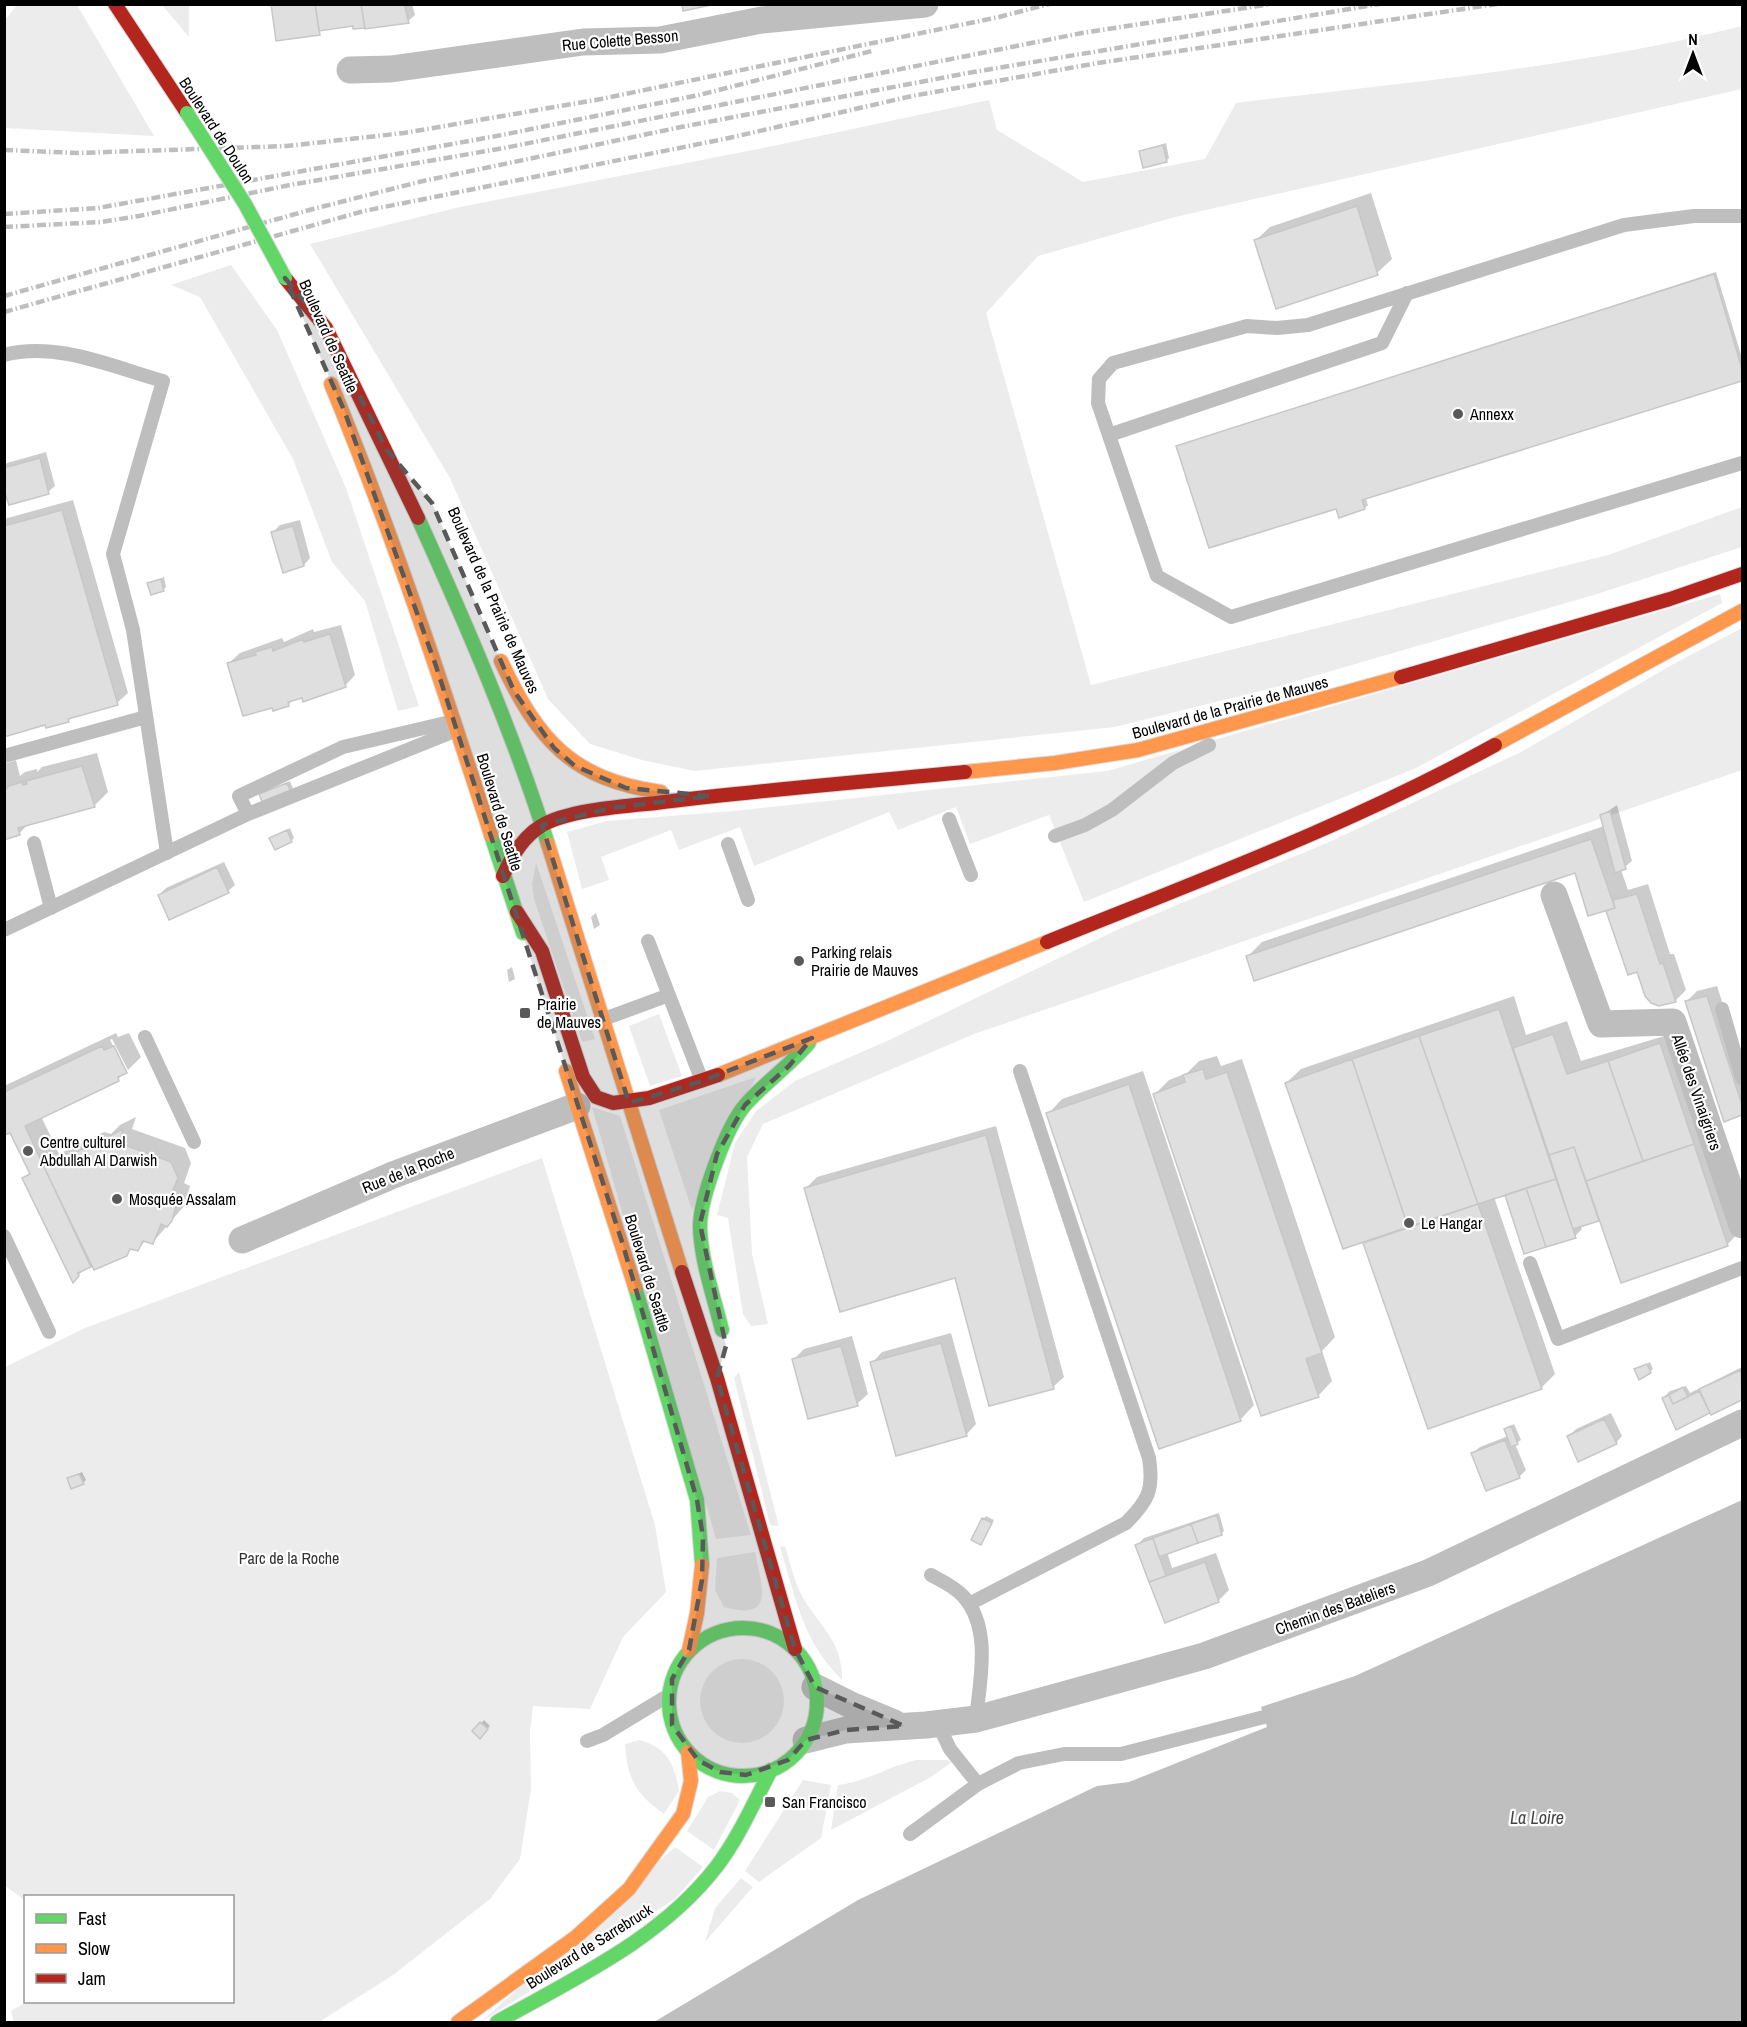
<svg xmlns="http://www.w3.org/2000/svg" width="1747" height="2027" viewBox="0 0 1747 2027" font-family="'Archivo Narrow',sans-serif">
	<style>
		.green { fill: #ececec }
		.water { fill: #bfbfbf }
		.shadow { fill: #0003 }
		.building { fill: #dfdfdf; stroke: #c7c7c7; stroke-width: 1.5 }
		.lines { fill: none; stroke-linecap: round; stroke-linejoin: round }
		.fast-casing { stroke: #dbdbdb; stroke-width: 16 }
		.slow-casing { stroke: #dbdbdb; stroke-width: 16 }
		.jam-casing { stroke: #dbdbdb; stroke-width: 16 }
		.lane { stroke: #bebebe; stroke-width: 14 }
		.street { stroke: #bebebe; stroke-width: 27 }
		.fast { stroke: #63d668; stroke-width: 14 }
		.slow { stroke: #ff974d; stroke-width: 14 }
		.jam { stroke: #b3261e; stroke-width: 14 }
		.rail { stroke: #bebebe; stroke-width: 4.5; stroke-dasharray: 9 3 1.5 3; stroke-linecap: butt }
		.fast-bridge-casing { stroke: #dbdbdb; stroke-width: 16; stroke-linecap: butt }
		.fast-bridge { stroke: #63d668; stroke-width: 14 }
		.marked { fill: #595959; fill-opacity: 0.2; stroke: #595959; stroke-width: 4.5; stroke-dasharray: 12 8; stroke-linejoin: round }
		.poi-dot { fill: #595959; stroke: #fff; stroke-width: 2 }
		.labels { text-anchor: middle; stroke-width: 4.5; stroke-linejoin: round; paint-order: stroke }
		.street-label { font-size: 16px; fill: #000; stroke: #fff }
		.poi-label { font-size: 16px; fill: #000; stroke: #fff; text-anchor: start }
		.park-label { font-size: 16px; fill: #333; stroke: #fff }
		.water-label { font-size: 18px; font-style: italic; fill: #444; stroke: #fff }
	</style>
	<rect width="100%" height="100%" fill="#fff"/>
	<path class="green" d="M17,5H77L154,136L5,128V20Z
		M162,5H189V37Z
		M1742,26V89L1175,217L1038,256L986,313L1091,685L1608,555L1742,507V547L1597,594L1276,687L1115,727L695,771L642,760L590,744L548,699L450,478L310,244L460,207L758,149L989,100L997,130L1083,182L1205,159L1236,103C1405,82 1577,68 1742,26Z
		M231,265L277,330L346,488L419,706L398,711L365,601L332,562L293,459L200,297L171,285Z
		M1720,594L1722,603L1416,768L1084,902L1049,815L970,844L956,807L898,830L889,812L754,866L740,827L679,850L671,830L601,857L609,880L582,889L567,832L607,821L733,811L1107,771Z
		M1742,628V770L974,1034L763,1124L747,1157L752,1254L768,1324L751,1326L743,1314L728,1218L717,1215L735,1143L756,1111L795,1081L887,1041L1119,929L1327,843L1521,752L1677,662Z
		M536,863L595,1039L582,1042L534,899L532,884Z
		M659,1014L682,1076L650,1086L629,1026Z
		M756,1077L692,1210L659,1110Z
		M592,1107L620,1116L751,1535L716,1539Z
		M542,1158L655,1525L666,1592L623,1637L590,1709L533,1706L530,1732L531,1789L520,1859L490,1899L393,1975L319,2022H14L11,2011L26,2002H232V1896H26L25,1903L22,1898L5,1886V1367L85,1328Z
		M739,1372L779,1526L770,1525L734,1378Z
		M785,1546C791,1565 795,1587 807,1604C825,1632 842,1643 842,1680C802,1640 796,1599 780,1547Z
		M755,1552C761,1585 777,1622 724,1607L715,1590L717,1558Z
		M700 1701a42 42 0 1 1 84 0a42 42 0 1 1-84 0Z
		M639,1740C667,1747 675,1765 679,1791L664,1814C636,1794 627,1779 625,1744Z
		M917,1760H947L952,1762L931,1777L831,1830L838,1785C866,1782 889,1766 917,1760Z
		M803,1780L831,1785L821,1838L759,1882L745,1871Z
		M720,1791L732,1793L740,1800L714,1850L687,1831L708,1797Z
		M675,1847L703,1867L675,1899L481,2022Z
		M741,1878L753,1887L705,1942L715,1908Z"/>
	<path class="water" d="M1742,1500V2022H654L858,1900L1097,1786L1129,1782L1267,1727L1261,1707L1355,1676Z"/>
	<path class="shadow" d="M272,4H412L415,15L408,21L354,24L278,40Z
		M1166,143L1169,158L1166,161L1140,152Z
		M1371,193L1392,259L1377,273L1255,241L1270,227Z
		M1716,272L1742,358V379L1365,497L1368,505L1365,508L1340,516L1337,507L1178,447Z
		M46,452L55,486L48,492L4,485V466L7,463Z
		M73,500L128,693L117,703L73,716L68,721L46,724L4,735V519Z
		M300,520L310,558L304,565L273,532L280,525Z
		M164,577L166,587L163,590L149,583Z
		M341,625L355,675L345,686L295,698L288,705L229,663L240,653L282,638L284,642L313,629L314,632Z
		M97,753L108,792L94,806L29,823L19,834L4,838V764L16,760L20,776L25,772L37,769V772L42,767Z
		M290,781L294,791L261,795L264,792Z
		M1617,805L1632,861L1621,870L1628,890L1648,884L1670,954H1674L1686,990L1675,1001L1638,970L1608,911L1612,907L1576,871L1248,956L1262,942L1604,826L1601,816Z
		M290,828L294,838L291,841L271,839Z
		M224,862L235,885L228,891L159,895L166,888Z
		M596,913L600,925L594,929L591,917Z
		M512,967L515,979L509,982L507,970Z
		M1717,986L1742,1063V1114L1725,1120L1686,1002L1697,991Z
		M1514,996L1526,1035L1567,1021L1581,1061L1671,1034L1741,1230L1727,1245L1600,1218L1580,1225L1582,1229L1575,1236L1506,1194L1494,1197L1555,1374L1541,1388L1429,1427L1364,1241L1286,1083L1301,1069Z
		M116,1033L118,1037L129,1033L141,1057L128,1070L112,1039L110,1040L127,1071L118,1079L41,1116L59,1154L104,1132L111,1134L120,1125L136,1117L132,1129L185,1148L191,1163L184,1183L190,1186L185,1205L153,1242L146,1240L137,1250L133,1248L126,1254L94,1268L91,1265L86,1268L73,1280L24,1178L30,1172L11,1131L4,1133V1086Z
		M1217,1056L1221,1066L1242,1059L1335,1337L1322,1351L1332,1381L1318,1396L1155,1094L1169,1080L1187,1073L1199,1061Z
		M1143,1071L1254,1405L1240,1420L1048,1114L1062,1099Z
		M996,1126L1064,1377L1053,1387L956,1277L806,1188L817,1177Z
		M951,1333L976,1424L966,1435L872,1363L882,1352Z
		M852,1336L868,1394L857,1404L793,1360L804,1349Z
		M1650,1362L1653,1369L1650,1372L1636,1370Z
		M1742,1367V1398L1677,1428L1663,1398L1670,1391L1686,1386L1690,1393Z
		M1611,1413L1622,1436L1616,1443L1569,1436L1576,1429Z
		M1514,1424L1521,1440L1515,1444L1526,1470L1519,1477L1473,1453L1480,1447L1508,1436L1506,1429Z
		M82,1472L86,1480L83,1483L69,1478Z
		M1219,1513L1224,1531L1221,1534L1167,1552L1172,1568L1216,1553L1229,1590L1218,1601L1166,1621L1137,1545L1144,1538Z
		M986,1516L994,1520L981,1543L983,1519Z
		M484,1720L490,1726L480,1737L474,1731Z"/>
	<path class="building" d="M271,4H315L320,35L276,41Z
		M315,4H361L365,28L353,29V26L319,31Z
		M361,4H404L409,23L365,29Z
		M682,4H716L683,11Z
		M1163,145L1167,162L1143,168L1139,151Z
		M1357,206L1378,275L1276,309L1254,240Z
		M1714,274L1742,369V381L1362,500L1365,509L1339,518L1336,509L1209,548L1176,446Z
		M40,458L49,494L9,505L4,490V468Z
		M62,510L118,705L68,719L69,722L46,728L45,725L4,737V526Z
		M293,526L304,566L283,573L271,532Z
		M161,579L164,591L151,595L147,583Z
		M330,634L346,687L303,702L302,698L288,702L289,706L273,711L272,708L243,716L227,663L256,655L255,652L272,647L273,651L303,639L304,642Z
		M82,766L95,807L18,828L20,835L4,840V782L6,789L9,786L22,782L23,785L27,784L26,781Z
		M287,783L292,795L264,806L259,794Z
		M1610,811L1626,869L1615,873L1600,815Z
		M287,830L292,842L275,850L269,838Z
		M1591,839L1615,908L1588,916L1575,873L1254,981L1246,956Z
		M217,867L229,893L169,920L158,895Z
		M1637,894L1660,964L1663,963L1676,1002L1659,1006L1651,1003L1645,996L1637,972L1628,975L1606,911L1615,908L1613,900Z
		M1707,996L1742,1105V1115L1724,1122L1685,1001Z
		M1499,1009L1556,1179L1478,1204L1419,1036Z
		M1553,1034L1567,1074L1608,1061L1643,1161L1586,1181L1574,1147L1549,1155L1513,1048Z
		M1419,1036L1478,1204L1408,1227L1352,1059Z
		M1660,1043L1694,1144L1643,1161L1608,1061Z
		M102,1046L104,1050L114,1046L127,1073L118,1077L119,1081L25,1126L91,1267L78,1273L79,1276L73,1283L22,1178L30,1174L10,1133L4,1135V1092Z
		M1352,1059L1408,1227L1343,1249L1285,1083Z
		M1203,1069L1206,1079L1227,1072L1322,1353L1306,1359L1319,1397L1261,1416L1153,1094L1185,1082L1183,1075Z
		M1129,1084L1241,1421L1159,1449L1046,1113Z
		M123,1129L119,1143L171,1162L178,1178L170,1197L177,1201L176,1206L172,1221L167,1227L161,1224L153,1244L143,1241L138,1251L130,1249L127,1256L94,1270L44,1167L89,1146L101,1150L104,1139Z
		M986,1135L1054,1389L989,1406L955,1278L840,1312L804,1188Z
		M1694,1144L1728,1246L1621,1283L1586,1181Z
		M1574,1147L1599,1221L1573,1229L1549,1155Z
		M1556,1179L1576,1238L1546,1247L1526,1188Z
		M1526,1188L1546,1247L1524,1254L1505,1195Z
		M1478,1204L1542,1389L1428,1429L1363,1243Z
		M941,1343L967,1436L896,1456L870,1362Z
		M841,1346L858,1406L808,1419L792,1359Z
		M1647,1364L1651,1373L1639,1380L1634,1369Z
		M1741,1370L1742,1400L1711,1415L1699,1389Z
		M1683,1387L1688,1397L1673,1404L1669,1395Z
		M1699,1391L1710,1413L1676,1430L1662,1398L1669,1395L1673,1404Z
		M1604,1419L1617,1444L1578,1462L1567,1436Z
		M1511,1426L1518,1444L1511,1447L1504,1429Z
		M1505,1440L1520,1478L1486,1491L1471,1453Z
		M79,1474L84,1484L71,1489L67,1478Z
		M1217,1515L1222,1535L1198,1543L1191,1524Z
		M982,1518L992,1523L981,1545L971,1540Z
		M1191,1524L1198,1543L1159,1557L1153,1538Z
		M1153,1538L1166,1576L1149,1582L1135,1545Z
		M1205,1562L1219,1602L1165,1623L1149,1582Z
		M480,1722L488,1729L480,1739L472,1731Z"/>
	<g class="lines">
		<defs>
			<path id="fast" d="M418,518C466,624 513,732 548,844
				M491,835L523,933
				M635,1287L697,1500L702,1565
				M722,1330C714,1297 701,1261 700,1227C700,1198 727,1125 746,1104C766,1082 790,1065 809,1043
				M669 1702a74 74 0 1 1 148 0a74 74 0 1 1-148 0Z
				M497,2022C575,1978 661,1939 717,1866C739,1837 754,1802 771,1770"/>
			<path id="slow" d="M331,384C392,532 442,683 491,835
				M501,661C538,740 571,779 661,792
				M1495,745L1742,611
				M965,772L1055,763L1138,750L1401,677
				M548,844L682,1272
				M566,1071L635,1287
				M718,1075L1047,942
				M689,1650L697,1613L702,1565
				M458,2022L576,1937L629,1889L683,1814L691,1781L688,1752"/>
			<path id="jam" d="M115,4L187,113
				M285,278L326,328L418,518
				M1401,677L1670,599L1742,574
				M503,876C511,857 523,837 541,826C567,810 626,806 656,803C759,790 862,782 965,772
				M517,912L542,951L583,1077L596,1097L613,1103L649,1098L718,1075
				M1047,942C1198,881 1352,824 1495,745
				M682,1272L717,1378L795,1649"/>
		</defs>
		<use href="#fast" class="fast-casing"/>
		<use href="#slow" class="slow-casing"/>
		<use href="#jam" class="jam-casing"/>
		<path class="lane" d="M1742,216H1694L1624,225L1308,325L1277,328L1247,326L1113,363L1099,379L1098,403L1157,576L1231,617L1742,463
			M4,355C57,341 113,367 163,381L113,554L133,630L167,853
			M1109,435L1382,343L1407,293
			M4,756L146,717
			M248,814L239,796L343,747L454,721
			M949,819L971,875
			M1055,836L1085,825L1112,810L1173,763L1209,745
			M34,843L51,908
			M728,844L748,900
			M4,930L248,814L457,730
			M648,941L702,1081
			M1722,1009L1742,1078
			M604,1019L669,995
			M145,1037L194,1142
			M4,1236L49,1332
			M1530,1263L1558,1339L1742,1268
			M931,1575C942,1581 955,1587 963,1596C992,1628 980,1680 976,1719
			M969,1604L1126,1523C1148,1501 1154,1490 1149,1458L1020,1071
			M938,1724L950,1749L978,1784
			M587,1741L603,1735L669,1695
			M910,1834L978,1784L1019,1763L1064,1754H1121L1264,1717"/>
		<path class="street" d="M350,70L391,69L583,42L660,40L762,20L925,4
			M1554,895L1601,1024L1673,1022L1742,1225
			M242,1240L393,1175L577,1106
			M815,1687L853,1706L894,1723
			M806,1740L846,1730L926,1725L976,1719L1204,1656L1428,1573L1742,1423"/>
		<use href="#fast" class="fast"/>
		<use href="#slow" class="slow"/>
		<use href="#jam" class="jam"/>
		<path class="rail" d="M4,150L78,153L287,146L404,133L601,99L999,17L1049,4
			M4,214L98,208L502,135L699,95L872,51
			M4,227L101,222L139,216L290,185L504,148L1082,33L1271,4
			M4,296L313,209L423,181L681,127L968,73L1379,4
			M4,312L364,211L729,138L912,96L1098,63L1497,4"/>
		<defs>
			<path id="fast-bridge" d="M187,113L245,204L285,278"/>
		</defs>
		<use href="#fast-bridge" class="fast-bridge-casing"/>
		<use href="#fast-bridge" class="fast-bridge"/>
	</g>
	<path class="marked" d="M285,278L326,328L387,450L432,503L514,691L554,748L575,766L626,788L711,796L612,808L542,825L629,1103L702,1081L812,1038L789,1066L745,1105L717,1154L700,1224L726,1346L717,1378L795,1649L815,1687L904,1726L846,1730L806,1740L788,1760L746,1775L720,1772L698,1760L672,1725V1679L689,1650L702,1580L703,1537L697,1500L623,1245L436,666L344,410Z"/>
	<g class="poi-dot">
		<circle cx="1458" cy="414" r="6"/>
		<circle cx="799" cy="961" r="6"/>
		<rect x="519" y="1007" width="12" height="12" rx="3"/>
		<circle cx="28" cy="1151" r="6"/>
		<circle cx="117" cy="1199" r="6"/>
		<circle cx="1409" cy="1223" r="6"/>
		<rect x="764" y="1796" width="12" height="12" rx="3"/>
	</g>
	<g class="labels">
		<g class="street-label">
			<text transform="translate(620 40) rotate(-5)" y="6">Rue Colette Besson</text>
			<text transform="translate(217 130) rotate(57)" y="6">Boulevard de Doulon</text>
			<text transform="translate(329 336) rotate(66)" y="6">Boulevard de Seattle</text>
			<text transform="translate(494 600) rotate(66)" y="6">Boulevard de la Prairie de Mauves</text>
			<text transform="translate(1230 707) rotate(-15)" y="6">Boulevard de la Prairie de Mauves</text>
			<text transform="translate(500 812) rotate(73)" y="6">Boulevard de Seattle</text>
			<text transform="translate(1697 1092) rotate(71)" y="6">Allée des Vinaigriers</text>
			<text transform="translate(408 1170) rotate(-22)" y="6">Rue de la Roche</text>
			<text transform="translate(648 1273) rotate(73)" y="6">Boulevard de Seattle</text>
			<text transform="translate(1335 1608) rotate(-20)" y="6">Chemin des Bateliers</text>
			<text transform="translate(589 1946) rotate(-32)" y="6">Boulevard de Sarrebruck</text>
		</g>
		<g class="poi-label">
			<text x="1470" y="420">Annexx</text>
			<text x="811" y="958">Parking relais<tspan x="811" dy="18">Prairie de Mauves</tspan></text>
			<text x="537" y="1010">Prairie<tspan x="537" dy="18">de Mauves</tspan></text>
			<text x="40" y="1148">Centre culturel<tspan x="40" dy="18">Abdullah Al Darwish</tspan></text>
			<text x="129" y="1205">Mosquée Assalam</text>
			<text x="1421" y="1229">Le Hangar</text>
			<text x="782" y="1808">San Francisco</text>
		</g>
		<g class="park-label">
			<text x="289" y="1564">Parc de la Roche</text>
		</g>
		<g class="water-label">
			<text x="1537" y="1824">La Loire</text>
		</g>
	</g>
	<rect width="1747" height="2027" fill="none" stroke="#000000" stroke-width="12"/>
	<rect x="24" y="1895" width="210" height="108" fill="#ffffff" stroke="#999999" stroke-width="1.5"/>
	<rect x="36" y="1914" width="30" height="9" fill="#63d668" stroke="#999999" stroke-width="1.5"/>
	<text x="78" y="1925" font-size="18" fill="#000000">Fast</text>
	<rect x="36" y="1944" width="30" height="9" fill="#ff974d" stroke="#999999" stroke-width="1.5"/>
	<text x="78" y="1955" font-size="18" fill="#000000">Slow</text>
	<rect x="36" y="1974" width="30" height="9" fill="#b3261e" stroke="#999999" stroke-width="1.5"/>
	<text x="78" y="1985" font-size="18" fill="#000000">Jam</text>
	<g transform="translate(1693 54)" stroke="#ffffff" stroke-width="4.5" paint-order="stroke">
	<path d="M0-4.5L10 22L0 15L-10 22Z" fill="#000000"/>
	<text y="-9" font-size="16" font-weight="bold" text-anchor="middle" fill="#000000">N</text>
	</g>
</svg>
